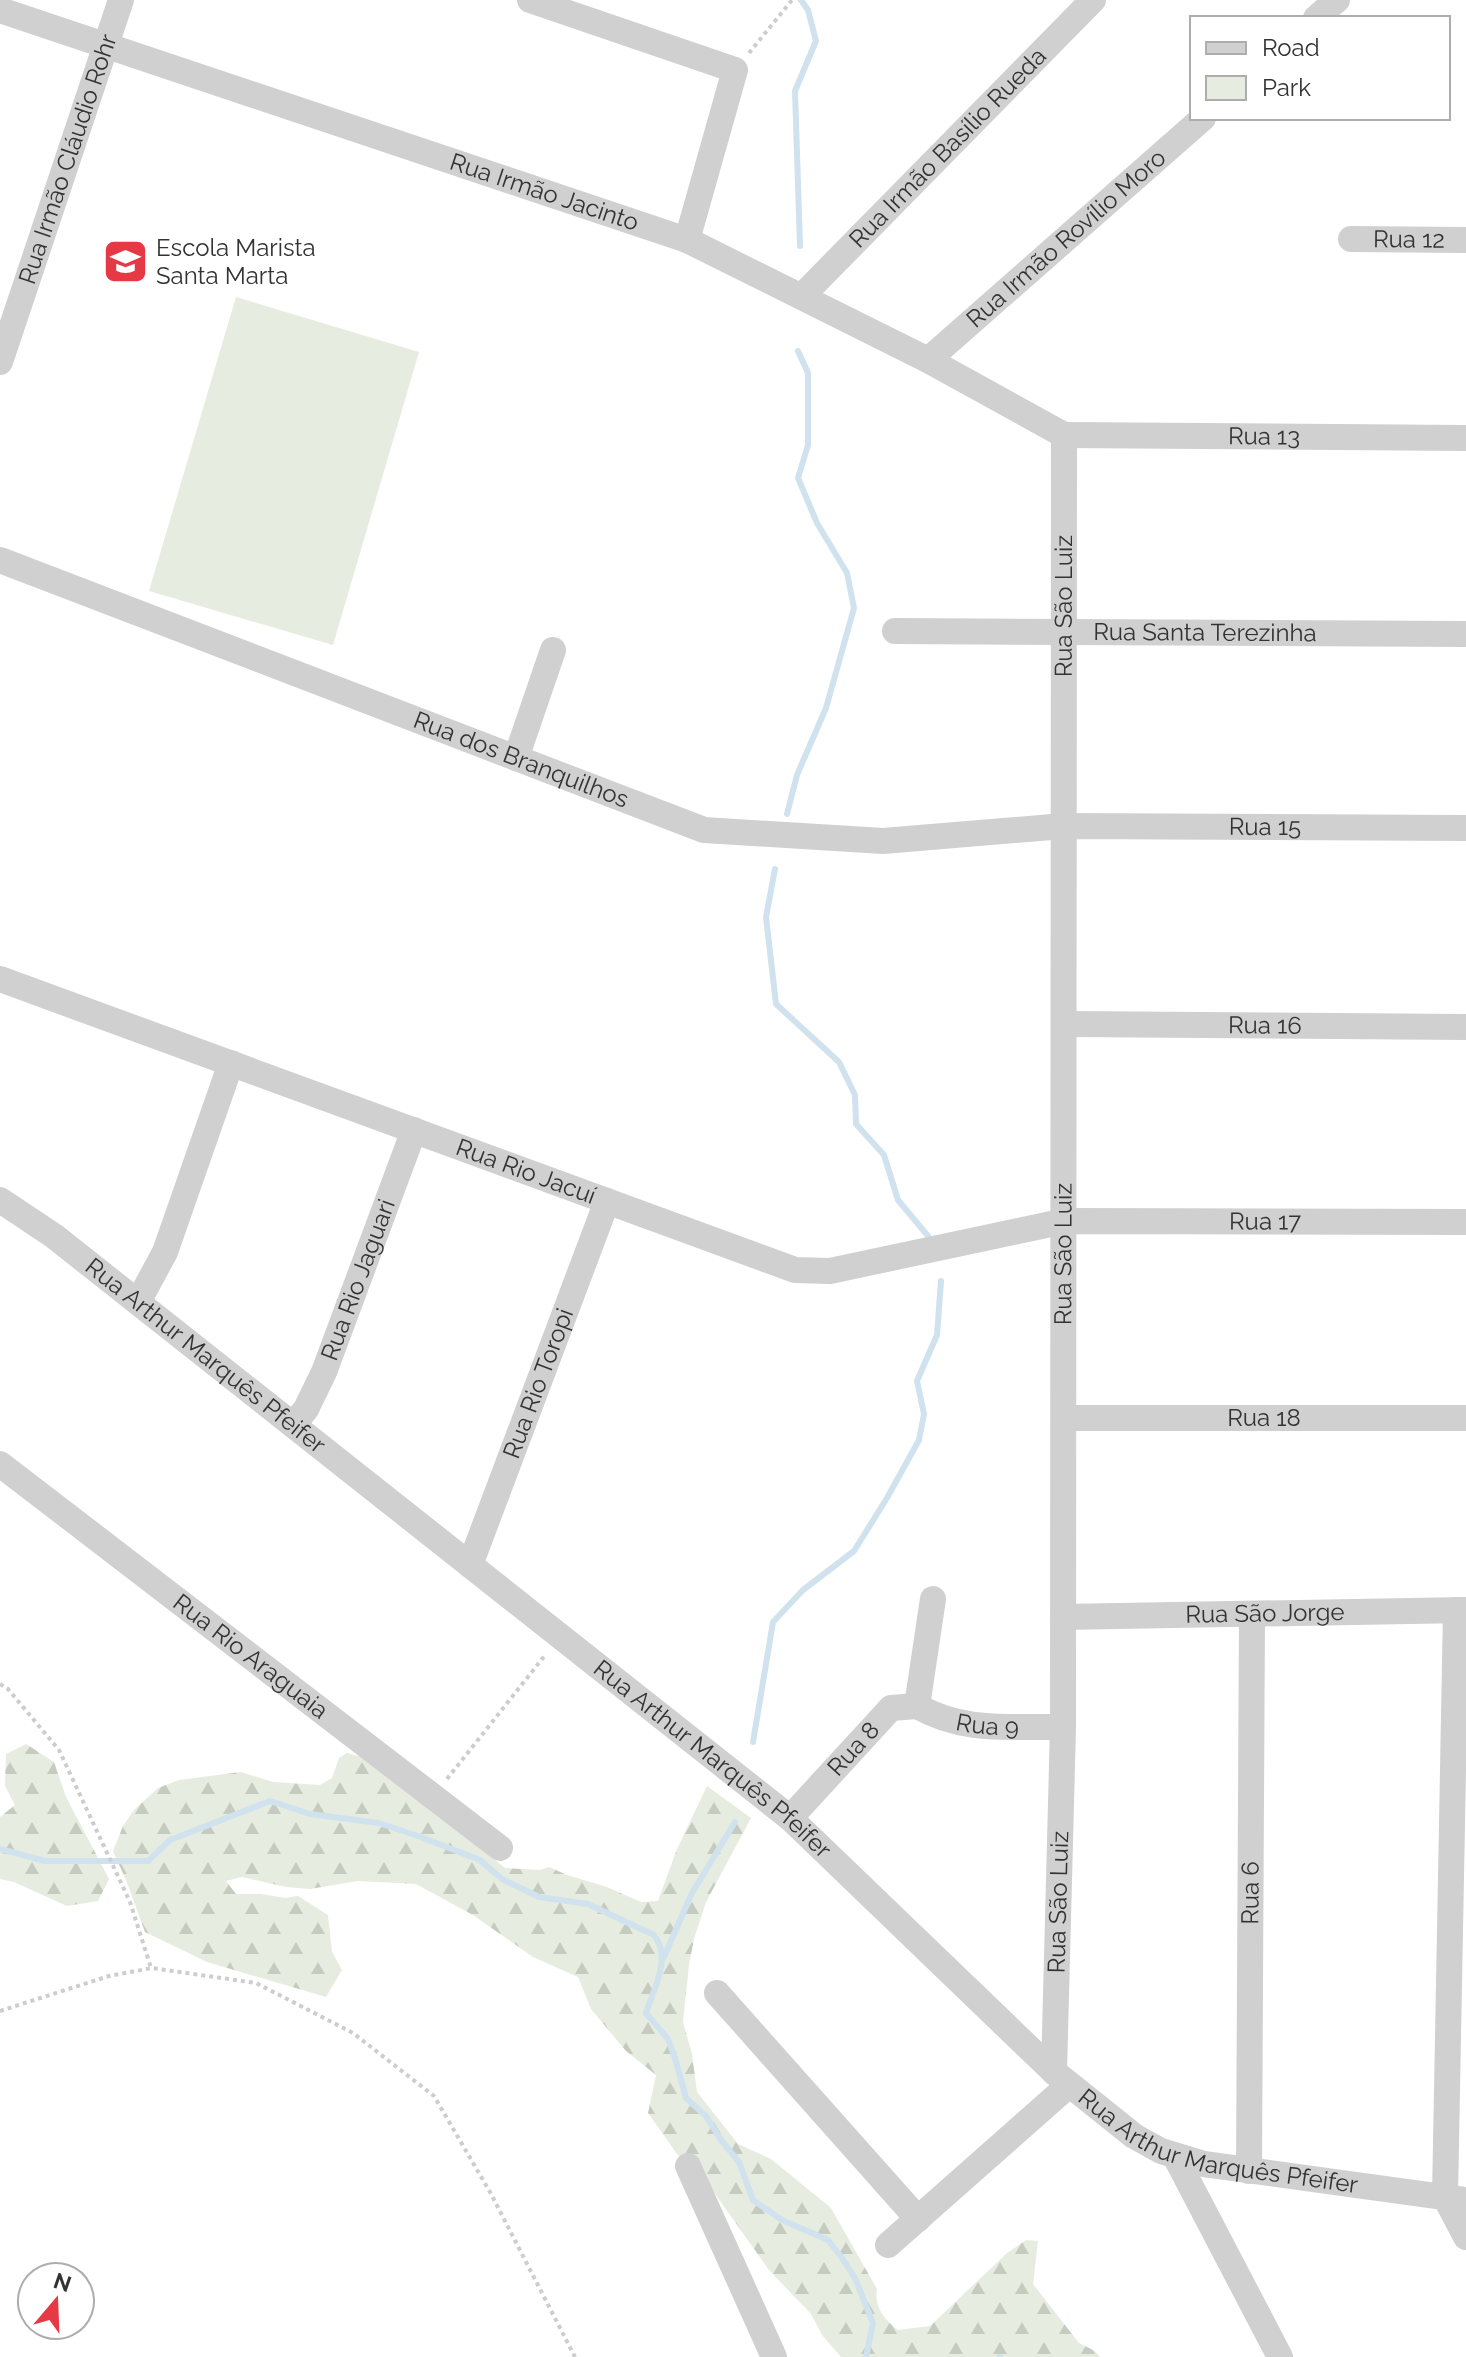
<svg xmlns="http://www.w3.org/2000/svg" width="1466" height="2357" viewBox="0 0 1466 2357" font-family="Raleway,sans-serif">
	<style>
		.forest { fill: url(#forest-firs) }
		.park { fill: #e6ecdf }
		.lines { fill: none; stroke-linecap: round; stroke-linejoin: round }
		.stream { stroke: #cfe2ee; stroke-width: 6 }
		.path { stroke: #cdcdcd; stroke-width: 4; stroke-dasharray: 4 4; stroke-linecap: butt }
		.minor { stroke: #d0d0d0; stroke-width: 26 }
		.labels { text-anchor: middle; stroke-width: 8; stroke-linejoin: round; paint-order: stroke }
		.street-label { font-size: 24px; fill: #333; stroke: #fff }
		.poi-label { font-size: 24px; fill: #333; stroke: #fff; text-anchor: start }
	</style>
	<defs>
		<pattern id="forest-firs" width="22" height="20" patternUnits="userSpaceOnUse" patternTransform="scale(2)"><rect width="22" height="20" fill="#e6ecdf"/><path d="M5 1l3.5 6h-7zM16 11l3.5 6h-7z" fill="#c6cbc0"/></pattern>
	</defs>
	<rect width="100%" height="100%" fill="#fff"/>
	<path class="forest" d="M26,1744L54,1762L66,1797L109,1879L98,1901L67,1906L14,1882L0,1879V1817L15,1805L5,1786L6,1754Z
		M347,1753L366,1758L505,1868L540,1870L549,1867L567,1875L607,1887L641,1902L658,1901L677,1849L707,1786L751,1818L706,1902L694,1939L689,1965L683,2022L692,2054L697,2092L738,2144L771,2159L831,2208L877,2289C874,2306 884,2320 898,2330L930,2326L1006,2254L1026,2240L1038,2241L1033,2284L1079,2343L1095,2351L1100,2357H841L822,2335L811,2314L769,2270L706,2181L677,2154L648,2113L656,2075L626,2051L591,2009L578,1977L533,1957L473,1915L416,1884L358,1881L310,1889L286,1887L242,1877L226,1881L236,1894H261L285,1898L298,1896L328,1915L332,1952L342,1970L326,1997L207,1962L145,1932L126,1880L113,1851L123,1826L134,1810L158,1788L179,1780L241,1772L273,1782L320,1785L332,1778L339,1758Z"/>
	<path class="park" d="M236,297L419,352L333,645L149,591Z"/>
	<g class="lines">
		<path class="stream" d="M800,246L795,91L816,41L808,10L801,0
			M787,814L797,775L826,708L854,608L847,573L817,523L798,478L808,445V373L798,351
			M775,869L766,917L776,1004L839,1062L855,1095L856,1124L884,1155L898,1200L928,1236
			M753,1742L773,1622L803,1590L854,1551L887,1498L919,1440L924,1414L917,1381L937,1335L941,1281
			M0,1849L45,1861H148L170,1840L270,1801L310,1814L379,1823L418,1836L480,1860L502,1879L539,1897L588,1904L654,1935C672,1958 654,1988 646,2013L668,2039L675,2058L686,2098L706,2116L721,2140L739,2162L753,2200L782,2220L828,2240L842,2258L855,2278L873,2323L866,2357
			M664,1957L692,1893L735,1822
			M999,2357H1000"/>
		<path class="path" d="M749,53L792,0
			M0,1684L8,1689L59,1750L130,1902L151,1968
			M447,1779L546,1654
			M0,2011L109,1976L152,1968L256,1983L353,2033L434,2096L490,2192L575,2357"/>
		<g class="minor">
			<path d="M530,0L735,70L687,240"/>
			<path id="s1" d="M0,10L687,240L928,360L1064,435"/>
			<path d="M1316,18L1337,0"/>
			<path id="s2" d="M1351,239L1466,240"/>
			<path id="s3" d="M802,296L1093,0"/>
			<path id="s4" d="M928,360L1203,118"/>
			<path id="s5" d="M0,362L121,0"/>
			<path id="s6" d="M1064,435L1466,438"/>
			<path id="s7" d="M0,560L704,830L883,841L1064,826L1466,828"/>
			<path id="s8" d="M895,631L1466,634"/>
			<path d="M516,758L553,650"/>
			<path id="s9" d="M0,979L795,1270L830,1271L1065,1221L1466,1222"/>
			<path id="s10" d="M1065,1024L1466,1027"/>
			<path id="s11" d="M0,1200L54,1236L790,1818L1054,2072L1134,2136L1161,2151L1204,2164L1466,2200"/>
			<path d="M138,1302L165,1252L231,1063"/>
			<path id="s12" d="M1064,1418H1466"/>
			<path id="s13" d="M293,1425L306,1409L324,1372L414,1130"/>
			<path id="s14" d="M0,1464L500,1848"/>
			<path id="s15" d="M470,1565L607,1201"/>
			<path id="s16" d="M1063,1617L1466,1610"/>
			<path id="s17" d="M917,1706C964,1733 1010,1726 1063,1727"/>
			<path d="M917,1706L933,1599"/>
			<path id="s18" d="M790,1818L891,1708L917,1706"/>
			<path d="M717,1993L918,2219"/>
			<path id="s19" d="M1054,2072L1063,1727L1064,435"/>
			<path d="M1175,2156L1280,2357"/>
			<path d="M688,2166L774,2357"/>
			<path id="s20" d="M1249,2171L1252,1614"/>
			<path d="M1445,2197L1456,1610"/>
			<path d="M1445,2197L1466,2237"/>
			<path d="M888,2245L1069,2085"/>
		</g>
	</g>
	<defs>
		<symbol id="school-square" viewBox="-11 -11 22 22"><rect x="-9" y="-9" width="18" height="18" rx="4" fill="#e63946" stroke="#fff"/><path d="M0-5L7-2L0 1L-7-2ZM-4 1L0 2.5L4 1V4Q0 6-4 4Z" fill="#fff"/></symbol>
	</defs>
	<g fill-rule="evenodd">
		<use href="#school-square" x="100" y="236" width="51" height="51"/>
	</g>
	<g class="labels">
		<g class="street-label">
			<text dy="8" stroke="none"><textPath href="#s3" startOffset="208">Rua Irmão Basílio Rueda</textPath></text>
			<text dy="8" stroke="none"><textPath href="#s5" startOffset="214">Rua Irmão Cláudio Rohr</textPath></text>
			<text dy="8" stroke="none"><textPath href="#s1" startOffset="574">Rua Irmão Jacinto</textPath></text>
			<text dy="8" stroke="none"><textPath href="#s4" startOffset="184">Rua Irmão Rovílio Moro</textPath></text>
			<text dy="8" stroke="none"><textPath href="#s2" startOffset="58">Rua 12</textPath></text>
			<text dy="8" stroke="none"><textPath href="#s6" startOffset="200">Rua 13</textPath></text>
			<text dy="8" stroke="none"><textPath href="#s19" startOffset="1466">Rua São Luiz</textPath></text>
			<text dy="8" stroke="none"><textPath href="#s8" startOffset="310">Rua Santa Terezinha</textPath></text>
			<text dy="8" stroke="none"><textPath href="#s7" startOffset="558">Rua dos Branquilhos</textPath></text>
			<text dy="8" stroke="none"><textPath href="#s7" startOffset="1316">Rua 15</textPath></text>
			<text dy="8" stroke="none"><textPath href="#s10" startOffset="200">Rua 16</textPath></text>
			<text dy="8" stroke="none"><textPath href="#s9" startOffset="560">Rua Rio Jacuí</textPath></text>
			<text dy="8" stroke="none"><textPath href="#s9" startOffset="1322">Rua 17</textPath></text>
			<text dy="8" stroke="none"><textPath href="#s19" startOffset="818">Rua São Luiz</textPath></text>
			<text dy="8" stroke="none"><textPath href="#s13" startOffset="160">Rua Rio Jaguari</textPath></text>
			<text dy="8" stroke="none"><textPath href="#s11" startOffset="258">Rua Arthur Marquês Pfeifer</textPath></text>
			<text dy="8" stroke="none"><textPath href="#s15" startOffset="194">Rua Rio Toropi</textPath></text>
			<text dy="8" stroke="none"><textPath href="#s12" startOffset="200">Rua 18</textPath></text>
			<text dy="8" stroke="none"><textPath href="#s16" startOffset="202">Rua São Jorge</textPath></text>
			<text dy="8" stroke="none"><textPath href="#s14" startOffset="316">Rua Rio Araguaia</textPath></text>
			<text dy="8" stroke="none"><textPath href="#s17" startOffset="74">Rua 9</textPath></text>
			<text dy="8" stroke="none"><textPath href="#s18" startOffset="94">Rua 8</textPath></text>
			<text dy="8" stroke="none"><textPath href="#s11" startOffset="906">Rua Arthur Marquês Pfeifer</textPath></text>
			<text dy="8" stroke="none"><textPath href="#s20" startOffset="278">Rua 6</textPath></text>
			<text dy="8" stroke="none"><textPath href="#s19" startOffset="170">Rua São Luiz</textPath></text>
			<text dy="8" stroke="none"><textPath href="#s11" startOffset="1554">Rua Arthur Marquês Pfeifer</textPath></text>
		</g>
		<g class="poi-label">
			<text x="156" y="256">Escola Marista<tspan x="156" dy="28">Santa Marta</tspan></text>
		</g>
	</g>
	<rect x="1190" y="16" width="260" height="104" fill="#ffffff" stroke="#adadad" stroke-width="2"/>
	<rect x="1206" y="42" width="40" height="12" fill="#d0d0d0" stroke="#adadad" stroke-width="2"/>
	<text x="1262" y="56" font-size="24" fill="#333333">Road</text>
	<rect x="1206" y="76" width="40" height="24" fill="#e6ecdf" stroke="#adadad" stroke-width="2"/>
	<text x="1262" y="96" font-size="24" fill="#333333">Park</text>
	<g transform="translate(56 2301) rotate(19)"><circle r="38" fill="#ffffff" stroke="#adadad" stroke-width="2"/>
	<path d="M0-6L14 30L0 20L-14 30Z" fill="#e63946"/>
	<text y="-12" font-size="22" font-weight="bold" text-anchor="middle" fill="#333333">N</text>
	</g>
</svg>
